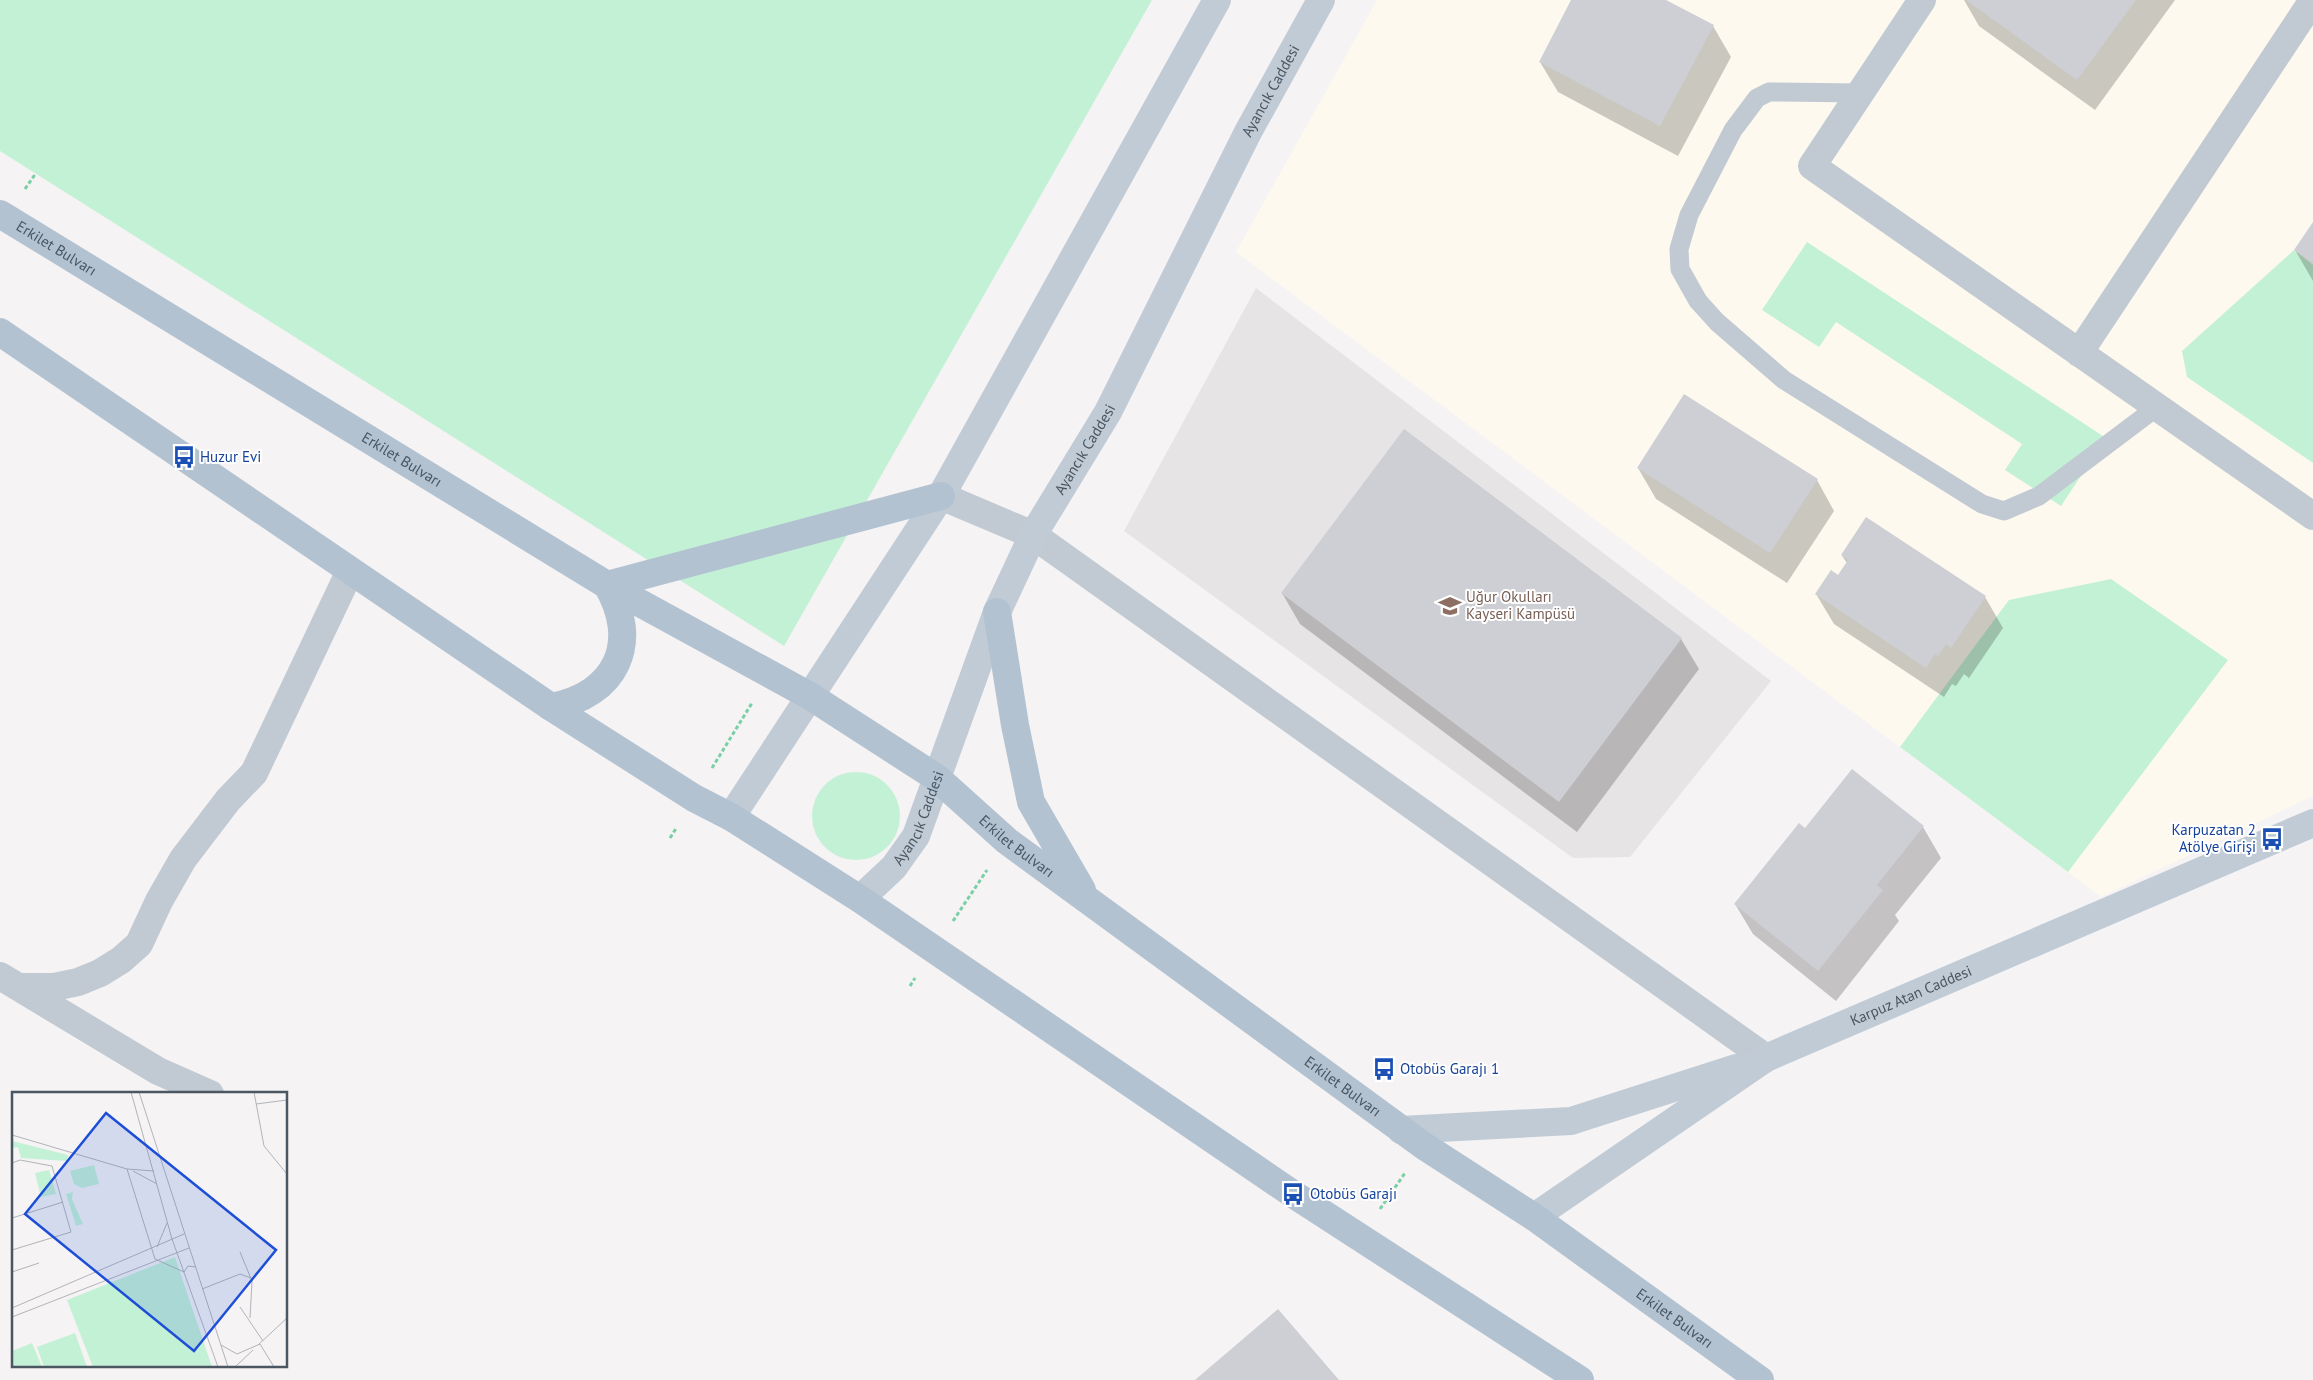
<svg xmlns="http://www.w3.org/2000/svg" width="2313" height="1380" viewBox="0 0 2313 1380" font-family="'PT Sans',sans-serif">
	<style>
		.commercial { fill: #fdf9ef }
		.education { fill: #e6e4e5 }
		.green { fill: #c3f1d5 }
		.shadow { fill: #0003 }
		.building { fill: #cdcfd5 }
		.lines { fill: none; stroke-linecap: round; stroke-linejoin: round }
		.path { stroke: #7ad0a6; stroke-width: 3; stroke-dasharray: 4 2.5; stroke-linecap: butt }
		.lane { stroke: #c1cad2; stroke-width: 19 }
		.street { stroke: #c1cad2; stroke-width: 28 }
		.secondary { stroke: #c1cbd6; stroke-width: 28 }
		.primary { stroke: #b3c2d1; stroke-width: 28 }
		.labels { text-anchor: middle; stroke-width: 4; stroke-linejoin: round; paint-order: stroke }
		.street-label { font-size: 15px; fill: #4a5661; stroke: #fff }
		.transit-label { font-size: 15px; fill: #164399; stroke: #fff; text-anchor: start }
		.education-label { font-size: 15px; fill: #785e54; stroke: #fff; text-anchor: start }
		.inset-road { fill: none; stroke: #b1b4b9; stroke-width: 1 }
		.view { fill: #1d4ed8; fill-opacity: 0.15; stroke: #1d4ed8; stroke-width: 2.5 }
		.inset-edge { fill: none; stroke: #4a5661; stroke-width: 2.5 }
	</style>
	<rect width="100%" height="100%" fill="#f5f3f3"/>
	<path class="commercial" d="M1377,0H2313V796L2101,897L1236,252Z"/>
	<path class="education" d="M1256,288L1771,681L1630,857L1573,858L1124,531Z"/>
	<path class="green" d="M0,0H1152L784,646L0,151Z
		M1807,242L2106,438L2061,506L2005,470L2022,444L1836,322L1819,347L1762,310Z
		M2294,250L2313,265V463L2187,377L2182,351Z
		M2111,579L2228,660L2068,872L1900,747L2009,600Z
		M812 816a44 44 0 1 1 88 0a44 44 0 1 1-88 0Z"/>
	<path class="shadow" d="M1573,0H1664L1713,26L1731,57L1678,156L1558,92L1540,62Z
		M1964,0H2175L2095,110L1979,26Z
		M2313,225V281L2295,250Z
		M1638,468L1817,480L1834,511L1787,583L1656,499Z
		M1842,556L1985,597L2003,628L1969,678L1964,674L1956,686L1952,684L1944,697L1834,624L1816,594L1838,577L1847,563Z
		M1282,593L1681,639L1699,669L1577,832L1300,624Z
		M1852,770L1923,827L1941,858L1895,915L1899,921L1836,1001L1753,934L1735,904L1805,830Z"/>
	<path class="building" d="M1571,0H1666L1714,25L1660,126L1539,62Z
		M1966,0H2136L2077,80Z
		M2313,222V263L2294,250Z
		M1684,394L1818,479L1770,553L1637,468Z
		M1404,429L1682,638L1559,802L1281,593Z
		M1866,517L1986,596L1951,648L1946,644L1938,656L1935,654L1926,668L1815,594L1831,570L1838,575L1848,560L1841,555Z
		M1852,769L1924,826L1877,885L1883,890L1818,971L1734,904L1799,823L1805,828Z
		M1278,1309L1339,1380H1195Z"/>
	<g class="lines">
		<path class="path" d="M25,189L36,173
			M712,768L752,703
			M670,838L677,827
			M953,921L987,870
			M910,986L915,978
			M1380,1209L1405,1173"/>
		<path class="lane" d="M1860,93L1769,92L1757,98L1733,130L1689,215L1679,249L1680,269L1698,301L1717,322L1784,380L1982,504L2004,511L2039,496L2157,407"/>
		<path class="street" d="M1922,0L1812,166L2313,516
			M2079,353L2313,0
			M941,496L1033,535L1766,1058
			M0,976L158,1071L210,1094
			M19,987H54L78,982L100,973L121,960L139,944L159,901L183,859L228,800L254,773L350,571"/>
		<g class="secondary">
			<path d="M731,817L941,496L1217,0"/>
			<path id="s1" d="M860,899L894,867L916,836L997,612L1033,535L1108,412L1248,132L1321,0"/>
			<path d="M1401,1130L1571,1121L1736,1068"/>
			<path id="s2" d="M1534,1217L1766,1058L2313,823"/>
		</g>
		<g class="primary">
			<path id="s3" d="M0,214L607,585L810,696L937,778L1007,841L1424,1146L1534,1217L1760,1380"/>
			<path d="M0,332L551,707L694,798L731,817L860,899L1293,1194L1580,1380"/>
			<path d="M997,612L1015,725L1031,802L1082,890"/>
			<path d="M551,707C616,695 641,643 607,585L941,496"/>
		</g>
	</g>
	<defs>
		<symbol id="bus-bare" viewBox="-9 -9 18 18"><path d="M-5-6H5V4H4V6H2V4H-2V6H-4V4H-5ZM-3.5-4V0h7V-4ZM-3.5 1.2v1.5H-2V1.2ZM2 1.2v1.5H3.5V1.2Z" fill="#1a4fb4" stroke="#fff" stroke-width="2.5" paint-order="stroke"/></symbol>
		<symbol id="school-bare" viewBox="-9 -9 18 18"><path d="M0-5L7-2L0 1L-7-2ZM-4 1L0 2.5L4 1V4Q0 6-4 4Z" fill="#8d6e63" stroke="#fff" stroke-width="2.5" paint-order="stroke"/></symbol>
	</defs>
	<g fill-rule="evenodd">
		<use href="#bus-bare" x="168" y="441" width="32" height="32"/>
		<use href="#school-bare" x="1434" y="590" width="32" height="32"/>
		<use href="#bus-bare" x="2256" y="823" width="32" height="32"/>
		<use href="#bus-bare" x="1368" y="1053" width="32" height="32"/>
		<use href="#bus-bare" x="1277" y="1178" width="32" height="32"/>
	</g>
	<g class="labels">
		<g class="street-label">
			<text dy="5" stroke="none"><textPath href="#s1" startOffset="912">Ayancık Caddesi</textPath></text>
			<text dy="5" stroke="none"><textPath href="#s3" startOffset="66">Erkilet Bulvarı</textPath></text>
			<text dy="5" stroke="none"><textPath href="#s1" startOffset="508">Ayancık Caddesi</textPath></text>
			<text dy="5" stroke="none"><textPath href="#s3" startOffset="471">Erkilet Bulvarı</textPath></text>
			<text dy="5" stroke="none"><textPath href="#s1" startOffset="102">Ayancık Caddesi</textPath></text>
			<text dy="5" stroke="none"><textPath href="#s3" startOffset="1199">Erkilet Bulvarı</textPath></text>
			<text dy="5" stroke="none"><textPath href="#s2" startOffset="439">Karpuz Atan Caddesi</textPath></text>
			<text dy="5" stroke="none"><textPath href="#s3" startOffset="1604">Erkilet Bulvarı</textPath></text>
			<text dy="5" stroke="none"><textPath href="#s3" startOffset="2009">Erkilet Bulvarı</textPath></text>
		</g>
		<g class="transit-label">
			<text x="200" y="462">Huzur Evi</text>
			<text x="2256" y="835" text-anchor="end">Karpuzatan 2<tspan x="2256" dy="17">Atölye Girişi</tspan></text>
			<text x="1400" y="1074">Otobüs Garajı 1</text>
			<text x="1310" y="1199">Otobüs Garajı</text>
		</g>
		<g class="education-label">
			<text x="1466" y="602">Uğur Okulları<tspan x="1466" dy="17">Kayseri Kampüsü</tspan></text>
		</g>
	</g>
	<g transform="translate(12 1092)">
		<rect width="275" height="275" fill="#f5f3f3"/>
		<path d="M0,49L56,63L55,69L9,66L6,55L0,56ZM82,73L87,92L70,96L62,92L58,79ZM37,78L44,102L29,105L23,81ZM61,100L60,107L71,132L64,134L54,102ZM163,165L200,275H81L55,208ZM63,241L75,275H32L25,255ZM20,251L30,275H0V259Z" fill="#c3f1d5"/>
		<path class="inset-road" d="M119,0L160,147L206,275M127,0L216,275M242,0L252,54L275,82M244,12L275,8M0,43L115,77L142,79M0,71L8,68L40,74L59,140L0,158M115,77L143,167M121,79L145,92M0,126L51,110M145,155L155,131M228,160L240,189L238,226M143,167L172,180L176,174L184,175M0,180L27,171M190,197L228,182L239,186M228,215L251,249M0,216L172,142M0,225L177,156M209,253L225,262L248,252L262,275M246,253L275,226M223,275L241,258"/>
		<path class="view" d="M94,21L264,158L182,259L13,122Z"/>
		<rect width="275" height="275" class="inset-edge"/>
	</g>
</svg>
